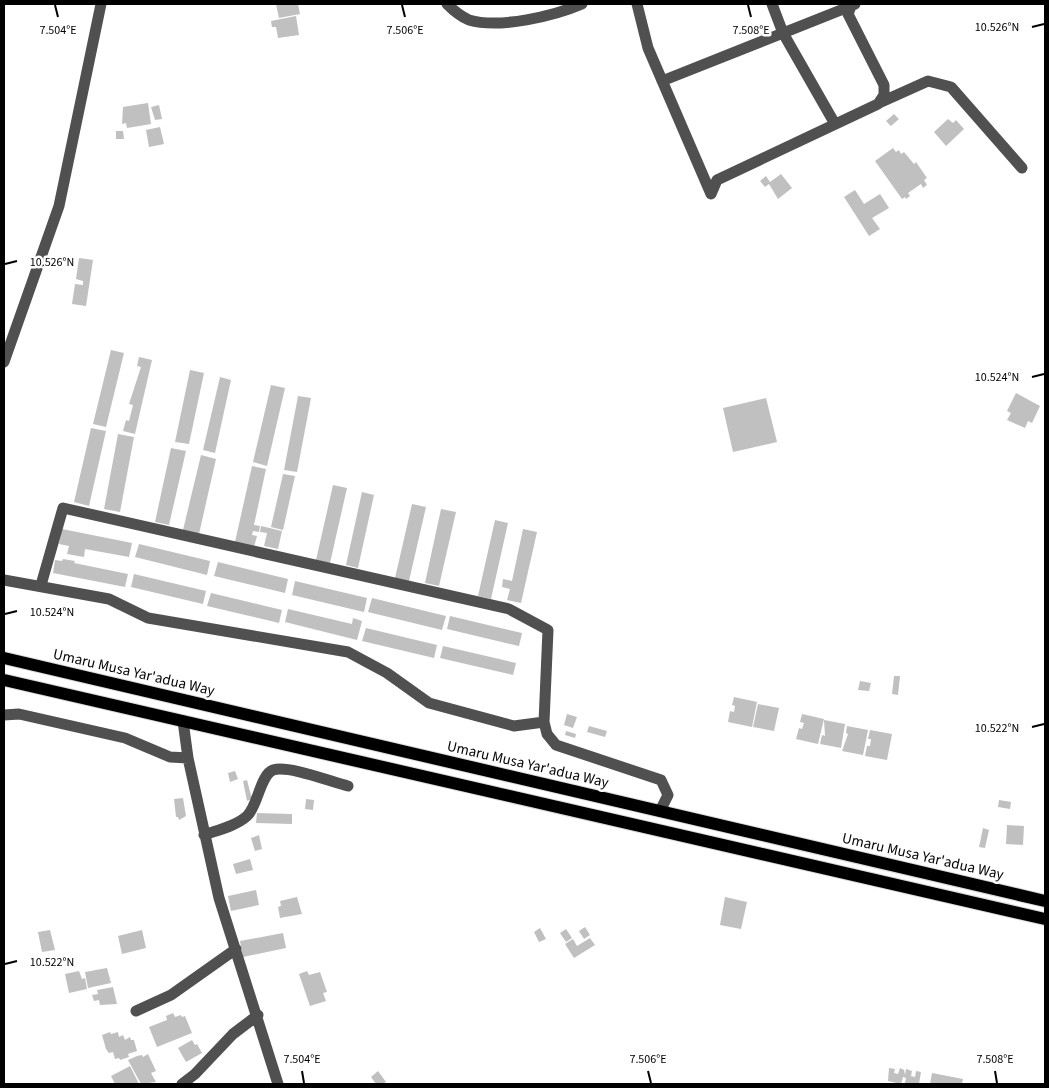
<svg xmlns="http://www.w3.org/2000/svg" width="1049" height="1088" viewBox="0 0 1049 1088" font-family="'Source Sans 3',sans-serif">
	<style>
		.building { fill: #c0c0c0 }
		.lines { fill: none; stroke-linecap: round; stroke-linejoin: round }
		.major-casing { stroke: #dbdbdb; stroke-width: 14 }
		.minor { stroke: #505050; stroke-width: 11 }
		.major { stroke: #000; stroke-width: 12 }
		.ticks { fill: none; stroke: #000; stroke-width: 2 }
		.labels { text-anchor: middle; stroke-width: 5; stroke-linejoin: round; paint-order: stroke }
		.street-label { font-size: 15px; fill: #000; stroke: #fff }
		.ticks-label { font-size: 12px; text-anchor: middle; fill: #000; stroke: #fff; stroke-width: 5; stroke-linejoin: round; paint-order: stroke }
	</style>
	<rect width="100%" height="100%" fill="#fff"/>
	<path class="building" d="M276,4H298L300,14L279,18Z
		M296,16L299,35L278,38L276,27H272L271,21Z
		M148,103L151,124L127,128L126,123L122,124L123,107Z
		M159,105L162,119L155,120L151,107Z
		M894,114L899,119L891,126L886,121Z
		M948,119L953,123L956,120L964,129L946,146L934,132Z
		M160,127L164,144L149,147L146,130Z
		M116,131H123L124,139H116Z
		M893,148L896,152L899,150L901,154L904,152L914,164L916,162L927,178L924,180L927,185L923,188L921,184L908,193L910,196L906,199L905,197L902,199L875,161Z
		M781,174L792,188L778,199L769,184L765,187L760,181L766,176L770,182Z
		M855,190L864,204L880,194L889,208L872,218L880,229L869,236L844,197Z
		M79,258L93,260L86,306L72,304L75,284L83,285V281L76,279Z
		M111,350L124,353L106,427L93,424Z
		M139,357L152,360L135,434L123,431L126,420L129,421L133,405L129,404L141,367L137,366Z
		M190,370L204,373L189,444L175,442Z
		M220,377L231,380L215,453L203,450Z
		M271,385L285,388L267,466L253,462Z
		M1016,393L1040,406L1032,423L1028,421L1025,428L1007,420L1011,413L1007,411Z
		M298,396L311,398L297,472L284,470Z
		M766,398L777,442L733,452L723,408Z
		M91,428L106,431L89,506L74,502Z
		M118,434L134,437L120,512L104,509Z
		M171,448L186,451L169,525L155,522Z
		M201,455L216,459L199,534L183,530Z
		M252,466L266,469L254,525L260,526L259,532L253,531L252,535L257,536L254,547L235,542Z
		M283,474L295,476L283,530L271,527Z
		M333,485L347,488L330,563L316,560Z
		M362,492L374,495L358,568L346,565Z
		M412,504L426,507L409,581L395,578Z
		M441,509L456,512L439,586L425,583Z
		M495,520L508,523L491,599L478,596Z
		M261,526L282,531L278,549L264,546L267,533L260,532Z
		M62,529L132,543L129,557L85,549L84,557L67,554L69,546L59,544Z
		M523,529L537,532L521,603L507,600L510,589L502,587L503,579L512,581Z
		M139,544L210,561L207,575L135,557Z
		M63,559L75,561L74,563L128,574L125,587L53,573L55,560L62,561Z
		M218,562L288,579L285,593L214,576Z
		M134,574L206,591L203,604L131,587Z
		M295,581L367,598L364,612L292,595Z
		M211,593L282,610L279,623L207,606Z
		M372,598L446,616L442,630L368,612Z
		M288,609L352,624L353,618L362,621L357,640L285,622Z
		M450,616L522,633L519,646L447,629Z
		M366,628L437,645L434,658L362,641Z
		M443,646L516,663L513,675L440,658Z
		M894,676H900L898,695L892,694Z
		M860,681L871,683L869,691L858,690Z
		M734,697L757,702L752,727L728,722L730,711L734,712L735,706L732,705Z
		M758,704L779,708L774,731L753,727Z
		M567,714L577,717L573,728L564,725Z
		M802,714L824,719L818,744L796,739L799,728L802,729L804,723L800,722Z
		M824,720L845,724L841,748L820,744L822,735L825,736Z
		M589,726L607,731L605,737L587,732Z
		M847,726L868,730L863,755L842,751L848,734L846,733Z
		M870,730L892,734L887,760L865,756L867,746H870L871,739H868Z
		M566,731L576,734L575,738L565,735Z
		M235,771L238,779L230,782L228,773Z
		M247,780L252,799L247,801L243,781Z
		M183,798L186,816L179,820L178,817H176L174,799Z
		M306,799L314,800L313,810L305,809Z
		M999,800L1011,802L1010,809L998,807Z
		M257,813L292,814V824L256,823Z
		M1007,825L1024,826L1023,845L1006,844Z
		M983,828L989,830L985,848L979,847Z
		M259,835L262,849L255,851L251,838Z
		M250,859L253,870L236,874L233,864Z
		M256,890L259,905L231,911L228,896Z
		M297,897L302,914L280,918L278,907L281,906L280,901Z
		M725,897L747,902L741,929L720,925Z
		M585,927L590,935L584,939L579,931Z
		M540,928L546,939L539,942L534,932Z
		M566,929L572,938L566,942L560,933Z
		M50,930L55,950L42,952L38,932Z
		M142,930L146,948L122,954L118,936Z
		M283,933L286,948L243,957L240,941Z
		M590,938L595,945L574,958L565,944L573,939L577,946Z
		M107,968L111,983L88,988L85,972Z
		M79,971L82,979L85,978L87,989L69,993L65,974Z
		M307,971L309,975L320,972L327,992L323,993L326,1001L310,1006L299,974Z
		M113,987L117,1004L100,1005L99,1000L94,1001L92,995L98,994L97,990Z
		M173,1013L175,1017L181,1015L182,1017L185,1016L192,1033L157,1047L149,1027L167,1020L166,1016Z
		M110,1032L111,1034L118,1032L119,1037L123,1035L125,1040L130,1037L131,1040H134L137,1051L128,1054L129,1057L120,1060L119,1058L115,1059L113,1052L109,1053L106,1049L102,1035Z
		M192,1040L195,1045L197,1044L202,1053L186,1062L178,1048Z
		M148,1054L156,1071L151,1073L156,1082L141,1084L128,1060L137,1056L142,1055L143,1057Z
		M130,1066L139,1084H115L111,1076Z
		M889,1068L895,1069L894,1073L898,1074L900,1068L904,1070L905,1075L906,1069L912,1071L911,1076L915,1077L916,1071L921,1072L919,1084L905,1083L906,1078L903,1077L901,1084L888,1081Z
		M378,1071L386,1082L383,1084H376L371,1077Z
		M932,1073L963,1079L962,1084H930Z"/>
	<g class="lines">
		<defs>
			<path id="major" d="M4,658L1045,901
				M4,680L1045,919"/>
		</defs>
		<use href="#major" class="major-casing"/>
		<path class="minor" d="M447,4C452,9 462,17 469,20C500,29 554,16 582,4
			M637,4L648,48L711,194
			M772,4L783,33L835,124
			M662,81L851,6
			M879,103L928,81L951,87L1022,168
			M711,194L717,180L878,104L884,95V85L848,14L851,6L855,4
			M4,362L59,206L101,4
			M4,580L109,599L148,618L348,652L387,673L429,703L514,726L544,722
			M41,585L63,508L509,609L548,630L544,722L547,734L556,745L661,780L668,795L660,811
			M4,715L19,714L125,738L170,757L188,758
			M183,721L188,758L219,898L278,1084
			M204,835C218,830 236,826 247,816C258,806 260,775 273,770C289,765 331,782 348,786
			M136,1011L171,995L236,949
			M182,1084L195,1074L233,1034L258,1015"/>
		<use href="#major" class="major"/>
	</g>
	<path class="ticks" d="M55,5L58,17M402,5L405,17M748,5L751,17M1032,27L1044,24M5,264L17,261M1032,377L1044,374M5,614L17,611M1032,727L1044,724M5,964L17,961M302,1071L304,1083M648,1071L651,1083M995,1071L997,1083"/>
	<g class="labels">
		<g class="street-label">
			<text transform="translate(134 672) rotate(13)" y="5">Umaru Musa Yar'adua Way</text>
			<text transform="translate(528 764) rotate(13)" y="5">Umaru Musa Yar'adua Way</text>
			<text transform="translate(923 856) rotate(13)" y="5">Umaru Musa Yar'adua Way</text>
		</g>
	</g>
	<g class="ticks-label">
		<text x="997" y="31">10.526°N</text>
		<text x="58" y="34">7.504°E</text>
		<text x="405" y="34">7.506°E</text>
		<text x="751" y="34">7.508°E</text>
		<text x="52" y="266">10.526°N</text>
		<text x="997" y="381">10.524°N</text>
		<text x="52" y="616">10.524°N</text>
		<text x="997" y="732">10.522°N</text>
		<text x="52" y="966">10.522°N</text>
		<text x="302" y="1063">7.504°E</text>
		<text x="648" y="1063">7.506°E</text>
		<text x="995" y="1063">7.508°E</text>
	</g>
	<rect width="1049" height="1088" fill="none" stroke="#000000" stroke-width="10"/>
</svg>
